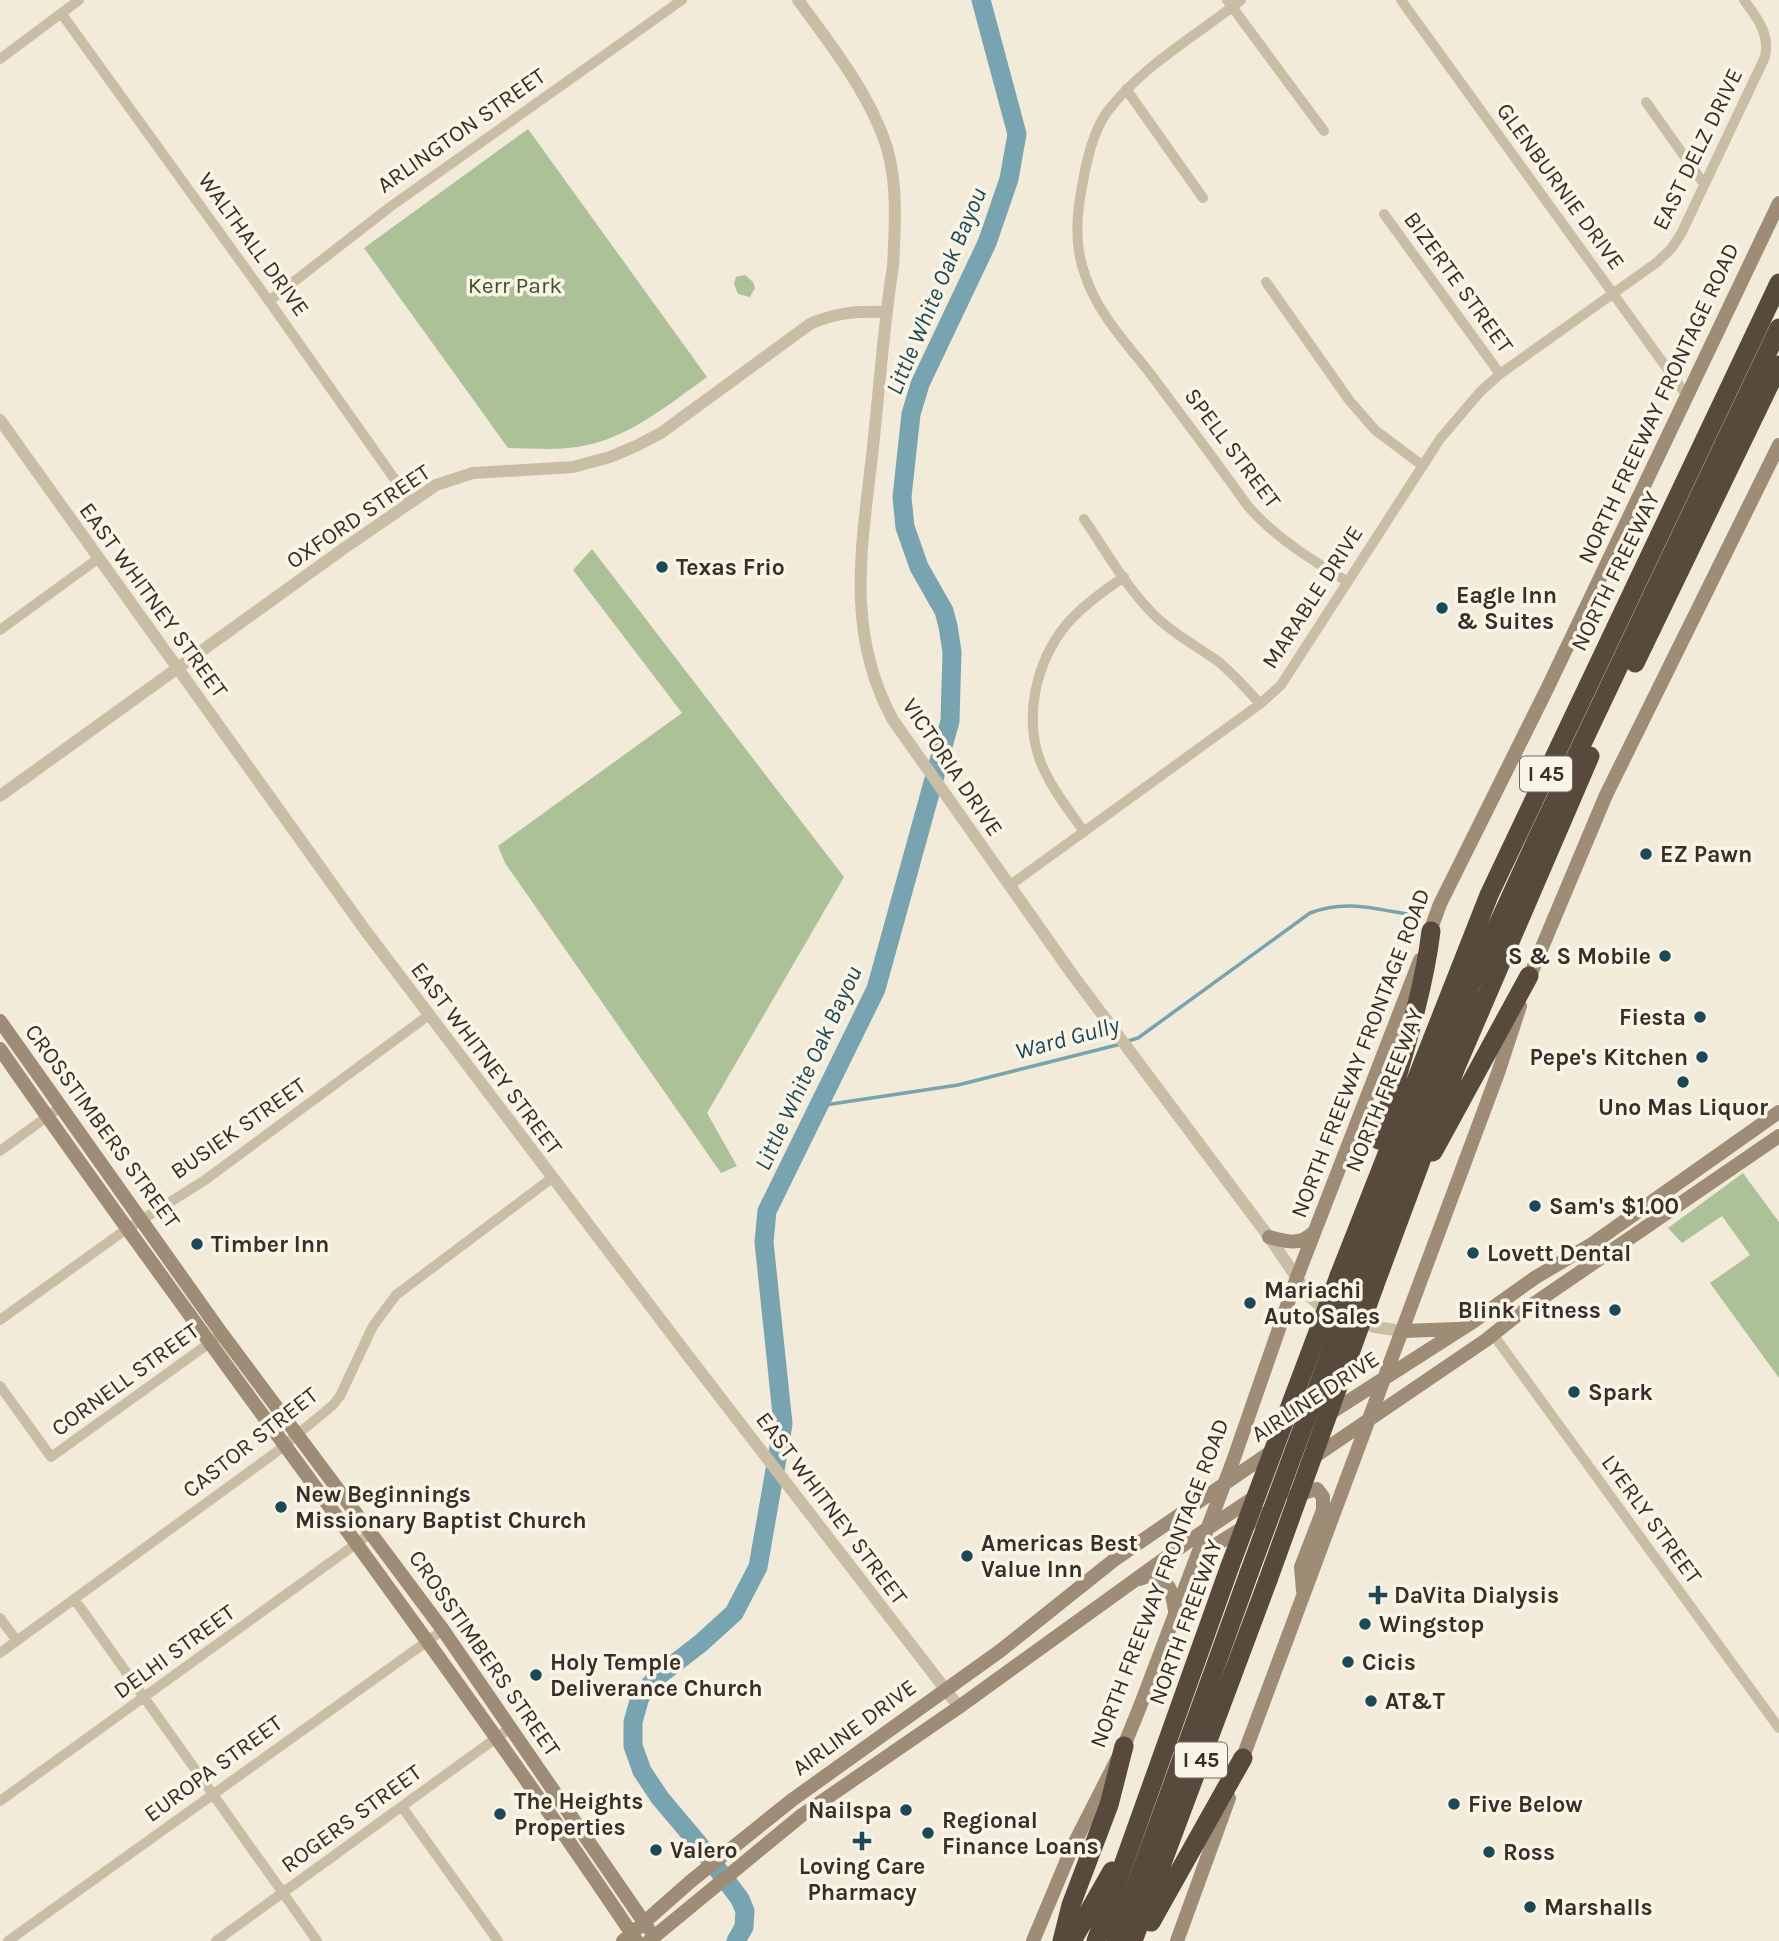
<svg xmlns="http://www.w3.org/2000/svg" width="1779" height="1941" viewBox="0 0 1779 1941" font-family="Karla,sans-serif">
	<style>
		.green { fill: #adc199 }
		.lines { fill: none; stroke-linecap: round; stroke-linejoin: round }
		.stream { stroke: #78a3b0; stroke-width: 3.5 }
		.river { stroke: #78a3b0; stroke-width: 19 }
		.minor { stroke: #cabda5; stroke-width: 10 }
		.tertiary { stroke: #cabda5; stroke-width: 12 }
		.secondary { stroke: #9e8c77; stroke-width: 14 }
		.motorway { stroke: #574a3d; stroke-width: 19 }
		.motorway-bridge { stroke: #574a3d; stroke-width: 19 }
		.poi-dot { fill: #1b4958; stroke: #faf4e6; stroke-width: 2.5 }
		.labels { text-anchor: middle; stroke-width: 7; stroke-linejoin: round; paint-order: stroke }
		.shield { fill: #faf4e6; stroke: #716960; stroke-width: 2 }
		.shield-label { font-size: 21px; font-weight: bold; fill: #362e27 }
		.street-label { font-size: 23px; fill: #362e27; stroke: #faf4e6 }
		.park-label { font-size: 23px; fill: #3d542a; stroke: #faf4e6 }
		.poi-label { font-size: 23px; font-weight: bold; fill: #362e27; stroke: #faf4e6; text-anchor: start }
		.water-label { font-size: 24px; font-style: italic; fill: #1b4958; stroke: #faf4e6 }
	</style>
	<rect width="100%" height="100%" fill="#f2ebd9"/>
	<path class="green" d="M528,129L707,377C665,407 622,444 568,448C548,450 528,448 508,448L364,248Z
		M745,275L753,282L755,288L750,297L738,294L734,284L736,277Z
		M592,549L844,877L707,1113L737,1166L721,1173L505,863L498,846L682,713L573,570Z
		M1743,1173L1779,1222V1378L1710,1283L1750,1255L1722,1216L1682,1243L1668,1228Z"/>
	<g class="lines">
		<path class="stream" d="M1128,1041L1138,1038L1310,913C1346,899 1375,909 1412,915
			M818,1106L958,1085L1121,1044"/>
		<path class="river" d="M736,1941L744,1927L745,1911L740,1899L697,1842L660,1798L642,1771L633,1746V1722L640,1697L657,1677L701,1643L734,1613L758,1567L783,1424L764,1242L767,1211L876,989L950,721L952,652L948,626L944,611L919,567L905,527L902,497L911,414L920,384L987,243L1009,179L1017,134L981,0"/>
		<path class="minor" d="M1227,0L1324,131
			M1241,0C1196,36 1143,65 1107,112C1094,130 1088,155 1084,176C1077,210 1073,242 1085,275C1097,312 1126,343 1149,372C1182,416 1215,460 1247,505C1274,537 1312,560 1348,582
			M1401,0L1687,396
			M61,13L269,301L410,501
			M0,59L79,0
			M1126,89L1203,198
			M1646,102L1704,184
			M1384,214L1500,374
			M1266,282L1349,400L1375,430L1423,466
			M269,301L390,207L682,0
			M1084,519C1106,551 1126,587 1154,615C1173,634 1197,646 1219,662C1234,675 1247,689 1260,704
			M0,630L99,558
			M1084,832C1069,810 1051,788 1041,763C1023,718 1036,662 1066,625C1082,606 1103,591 1124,577
			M1009,886L1260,704L1281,685L1440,439L1480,392L1500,374L1656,263L1671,249L1681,234L1765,57C1770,33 1757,18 1744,0
			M0,1151L59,1108
			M0,1320L121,1233L205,1180L429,1015
			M1492,1333L1779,1728
			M0,1386L51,1457L222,1334
			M75,1600L317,1941
			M0,1618L17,1641
			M0,1653L275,1453L333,1405L340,1396L373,1326L396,1295L552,1178
			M0,1801L371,1533
			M402,1807L498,1941
			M8,1941L443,1630
			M216,1941L510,1728"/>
		<path class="tertiary" d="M798,0C831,45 870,94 887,148C898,185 895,228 893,266C884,323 880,380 874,437C864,537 842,627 893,720L1072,974L1269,1237L1310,1297L1322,1307L1333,1311
			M0,420L365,930L689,1357L959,1707
			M0,796L343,549L436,485L473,473L573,467L610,457L636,446L661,433L810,324C837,312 858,311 887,312
			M1356,1320L1375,1327L1403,1331"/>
		<path class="secondary" d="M1428,937L1440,904L1547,689L1779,203
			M1527,983L1606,795L1779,445
			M0,1021L222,1334L443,1630L648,1928
			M0,1049C208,1349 433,1637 636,1940
			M1269,1237C1287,1242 1300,1246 1314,1232
			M1403,1331L1458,1329
			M1327,1415L1474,1321L1536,1277L1592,1244L1779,1112
			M1311,1459L1486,1340L1516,1316L1779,1136
			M1293,1496L1317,1489L1323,1497V1510L1301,1567L1303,1591
			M1198,1561L1217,1544L1276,1507
			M1139,1579L1151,1575C1171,1580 1172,1593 1175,1611
			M1240,1765L1498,1073L1520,1006
			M623,1941L691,1881L792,1800L1000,1651L1114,1560L1275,1449
			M649,1941L802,1815L959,1707L1189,1541L1256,1496
			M1033,1941L1072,1848L1124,1746L1141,1704L1233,1461L1297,1277L1420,960
			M1177,1941L1229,1798"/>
		<path class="motorway" d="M1635,663L1779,365
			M1379,1140C1397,1074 1423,998 1431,931
			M1433,1152L1529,976
			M1339,1276L1489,895L1779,283
			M1357,1281L1470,986L1536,841L1779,328
			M1374,1287L1456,1067L1590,756
			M1151,1922L1243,1758
			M1062,1941L1071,1905L1109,1805L1124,1746
			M1072,1941L1112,1871
			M1096,1941L1230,1566
			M1116,1941L1249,1573
			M1133,1941L1268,1580"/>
		<path class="motorway-bridge" d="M1230,1566L1339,1276
			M1249,1573L1357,1281
			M1268,1580L1374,1287"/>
	</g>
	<g class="poi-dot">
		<circle cx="662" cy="567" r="7"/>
		<circle cx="1442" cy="608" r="7"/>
		<circle cx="1646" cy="854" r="7"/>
		<circle cx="1665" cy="956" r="7"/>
		<circle cx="1700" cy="1017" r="7"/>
		<circle cx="1702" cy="1057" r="7"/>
		<circle cx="1683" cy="1082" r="7"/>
		<circle cx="1535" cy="1206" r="7"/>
		<circle cx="197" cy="1244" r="7"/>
		<circle cx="1473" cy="1253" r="7"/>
		<circle cx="1250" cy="1303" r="7"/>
		<circle cx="1615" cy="1310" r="7"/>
		<circle cx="1574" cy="1392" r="7"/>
		<circle cx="281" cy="1507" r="7"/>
		<circle cx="967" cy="1556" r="7"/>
		<path d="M1374.5 1584.5h7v7h7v7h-7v7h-7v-7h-7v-7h7z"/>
		<circle cx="1365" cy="1624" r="7"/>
		<circle cx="1348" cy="1662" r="7"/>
		<circle cx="536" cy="1675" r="7"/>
		<circle cx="1371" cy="1701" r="7"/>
		<circle cx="1454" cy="1804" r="7"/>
		<circle cx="906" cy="1810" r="7"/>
		<circle cx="500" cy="1814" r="7"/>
		<circle cx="928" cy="1833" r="7"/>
		<path d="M858.5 1830.5h7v7h7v7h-7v7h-7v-7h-7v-7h7z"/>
		<circle cx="656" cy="1850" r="7"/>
		<circle cx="1489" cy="1852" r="7"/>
		<circle cx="1530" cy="1907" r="7"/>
	</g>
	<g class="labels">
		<g class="shield">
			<rect x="1520" y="756.5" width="52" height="35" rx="5"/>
			<rect x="1175" y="1742.5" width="52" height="35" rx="5"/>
		</g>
		<g class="shield-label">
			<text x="1546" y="781">I 45</text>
			<text x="1201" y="1767">I 45</text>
		</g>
		<g class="street-label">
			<text transform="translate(461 130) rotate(-35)" y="8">ARLINGTON STREET</text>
			<text transform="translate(1697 149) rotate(-64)" y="8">EAST DELZ DRIVE</text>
			<text transform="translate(1561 186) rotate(54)" y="8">GLENBURNIE DRIVE</text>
			<text transform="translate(254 244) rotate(54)" y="8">WALTHALL DRIVE</text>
			<text transform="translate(1459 282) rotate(54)" y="8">BIZERTE STREET</text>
			<text transform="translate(1658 403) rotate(-65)" y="8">NORTH FREEWAY FRONTAGE ROAD</text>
			<text transform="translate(1233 448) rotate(53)" y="8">SPELL STREET</text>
			<text transform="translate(358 516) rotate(-34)" y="8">OXFORD STREET</text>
			<text transform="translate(1615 571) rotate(-64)" y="8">NORTH FREEWAY</text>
			<text transform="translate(1312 597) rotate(-57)" y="8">MARABLE DRIVE</text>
			<text transform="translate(154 600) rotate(54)" y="8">EAST WHITNEY STREET</text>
			<text transform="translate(953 767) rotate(56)" y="8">VICTORIA DRIVE</text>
			<text transform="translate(1360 1053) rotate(-69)" y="8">NORTH FREEWAY FRONTAGE ROAD</text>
			<text transform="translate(487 1058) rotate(53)" y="8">EAST WHITNEY STREET</text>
			<text transform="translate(1384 1090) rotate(-68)" y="8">NORTH FREEWAY</text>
			<text transform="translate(103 1126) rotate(54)" y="8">CROSSTIMBERS STREET</text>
			<text transform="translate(238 1128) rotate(-35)" y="8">BUSIEK STREET</text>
			<text transform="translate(125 1379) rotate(-36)" y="8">CORNELL STREET</text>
			<text transform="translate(1315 1396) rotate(-33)" y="8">AIRLINE DRIVE</text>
			<text transform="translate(250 1442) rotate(-38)" y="8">CASTOR STREET</text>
			<text transform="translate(832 1508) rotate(53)" y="8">EAST WHITNEY STREET</text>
			<text transform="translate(1652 1519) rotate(54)" y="8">LYERLY STREET</text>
			<text transform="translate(1159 1583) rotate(-69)" y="8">NORTH FREEWAY FRONTAGE ROAD</text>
			<text transform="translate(1185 1622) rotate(-70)" y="8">NORTH FREEWAY</text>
			<text transform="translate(174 1651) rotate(-36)" y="8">DELHI STREET</text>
			<text transform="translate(485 1653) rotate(55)" y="8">CROSSTIMBERS STREET</text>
			<text transform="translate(854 1727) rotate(-36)" y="8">AIRLINE DRIVE</text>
			<text transform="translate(213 1768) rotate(-36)" y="8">EUROPA STREET</text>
			<text transform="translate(351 1818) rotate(-36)" y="8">ROGERS STREET</text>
		</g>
		<g class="park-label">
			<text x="515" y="293">Kerr Park</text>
		</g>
		<g class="poi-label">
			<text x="676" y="575">Texas Frio</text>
			<text x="1456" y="603">Eagle Inn<tspan x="1456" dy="26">&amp; Suites</tspan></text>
			<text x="1660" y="862">EZ Pawn</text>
			<text x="1651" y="964" text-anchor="end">S &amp; S Mobile</text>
			<text x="1686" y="1025" text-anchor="end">Fiesta</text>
			<text x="1688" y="1065" text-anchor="end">Pepe's Kitchen</text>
			<text x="1683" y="1115" text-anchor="middle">Uno Mas Liquor</text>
			<text x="1549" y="1214">Sam's $1.00</text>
			<text x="211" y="1252">Timber Inn</text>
			<text x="1487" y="1261">Lovett Dental</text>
			<text x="1264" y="1298">Mariachi<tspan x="1264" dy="26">Auto Sales</tspan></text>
			<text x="1601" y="1318" text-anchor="end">Blink Fitness</text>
			<text x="1588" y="1400">Spark</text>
			<text x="295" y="1502">New Beginnings<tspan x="295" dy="26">Missionary Baptist Church</tspan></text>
			<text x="981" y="1551">Americas Best<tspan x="981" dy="26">Value Inn</tspan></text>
			<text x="1394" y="1603">DaVita Dialysis</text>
			<text x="1379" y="1632">Wingstop</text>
			<text x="550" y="1670">Holy Temple<tspan x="550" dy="26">Deliverance Church</tspan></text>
			<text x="1362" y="1670">Cicis</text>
			<text x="1385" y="1709">AT&amp;T</text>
			<text x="514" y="1809">The Heights<tspan x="514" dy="26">Properties</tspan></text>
			<text x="1468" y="1812">Five Below</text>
			<text x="892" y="1818" text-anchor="end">Nailspa</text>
			<text x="942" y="1828">Regional<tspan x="942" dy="26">Finance Loans</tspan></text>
			<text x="670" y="1858">Valero</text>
			<text x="1503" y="1860">Ross</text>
			<text x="862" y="1874" text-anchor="middle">Loving Care<tspan x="862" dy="26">Pharmacy</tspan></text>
			<text x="1544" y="1915">Marshalls</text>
		</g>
		<g class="water-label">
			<text transform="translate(936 291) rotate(-67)" y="8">Little White Oak Bayou</text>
			<text transform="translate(1067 1038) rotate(-15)" y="8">Ward Gully</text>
			<text transform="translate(808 1068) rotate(-65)" y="8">Little White Oak Bayou</text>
		</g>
	</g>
</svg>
